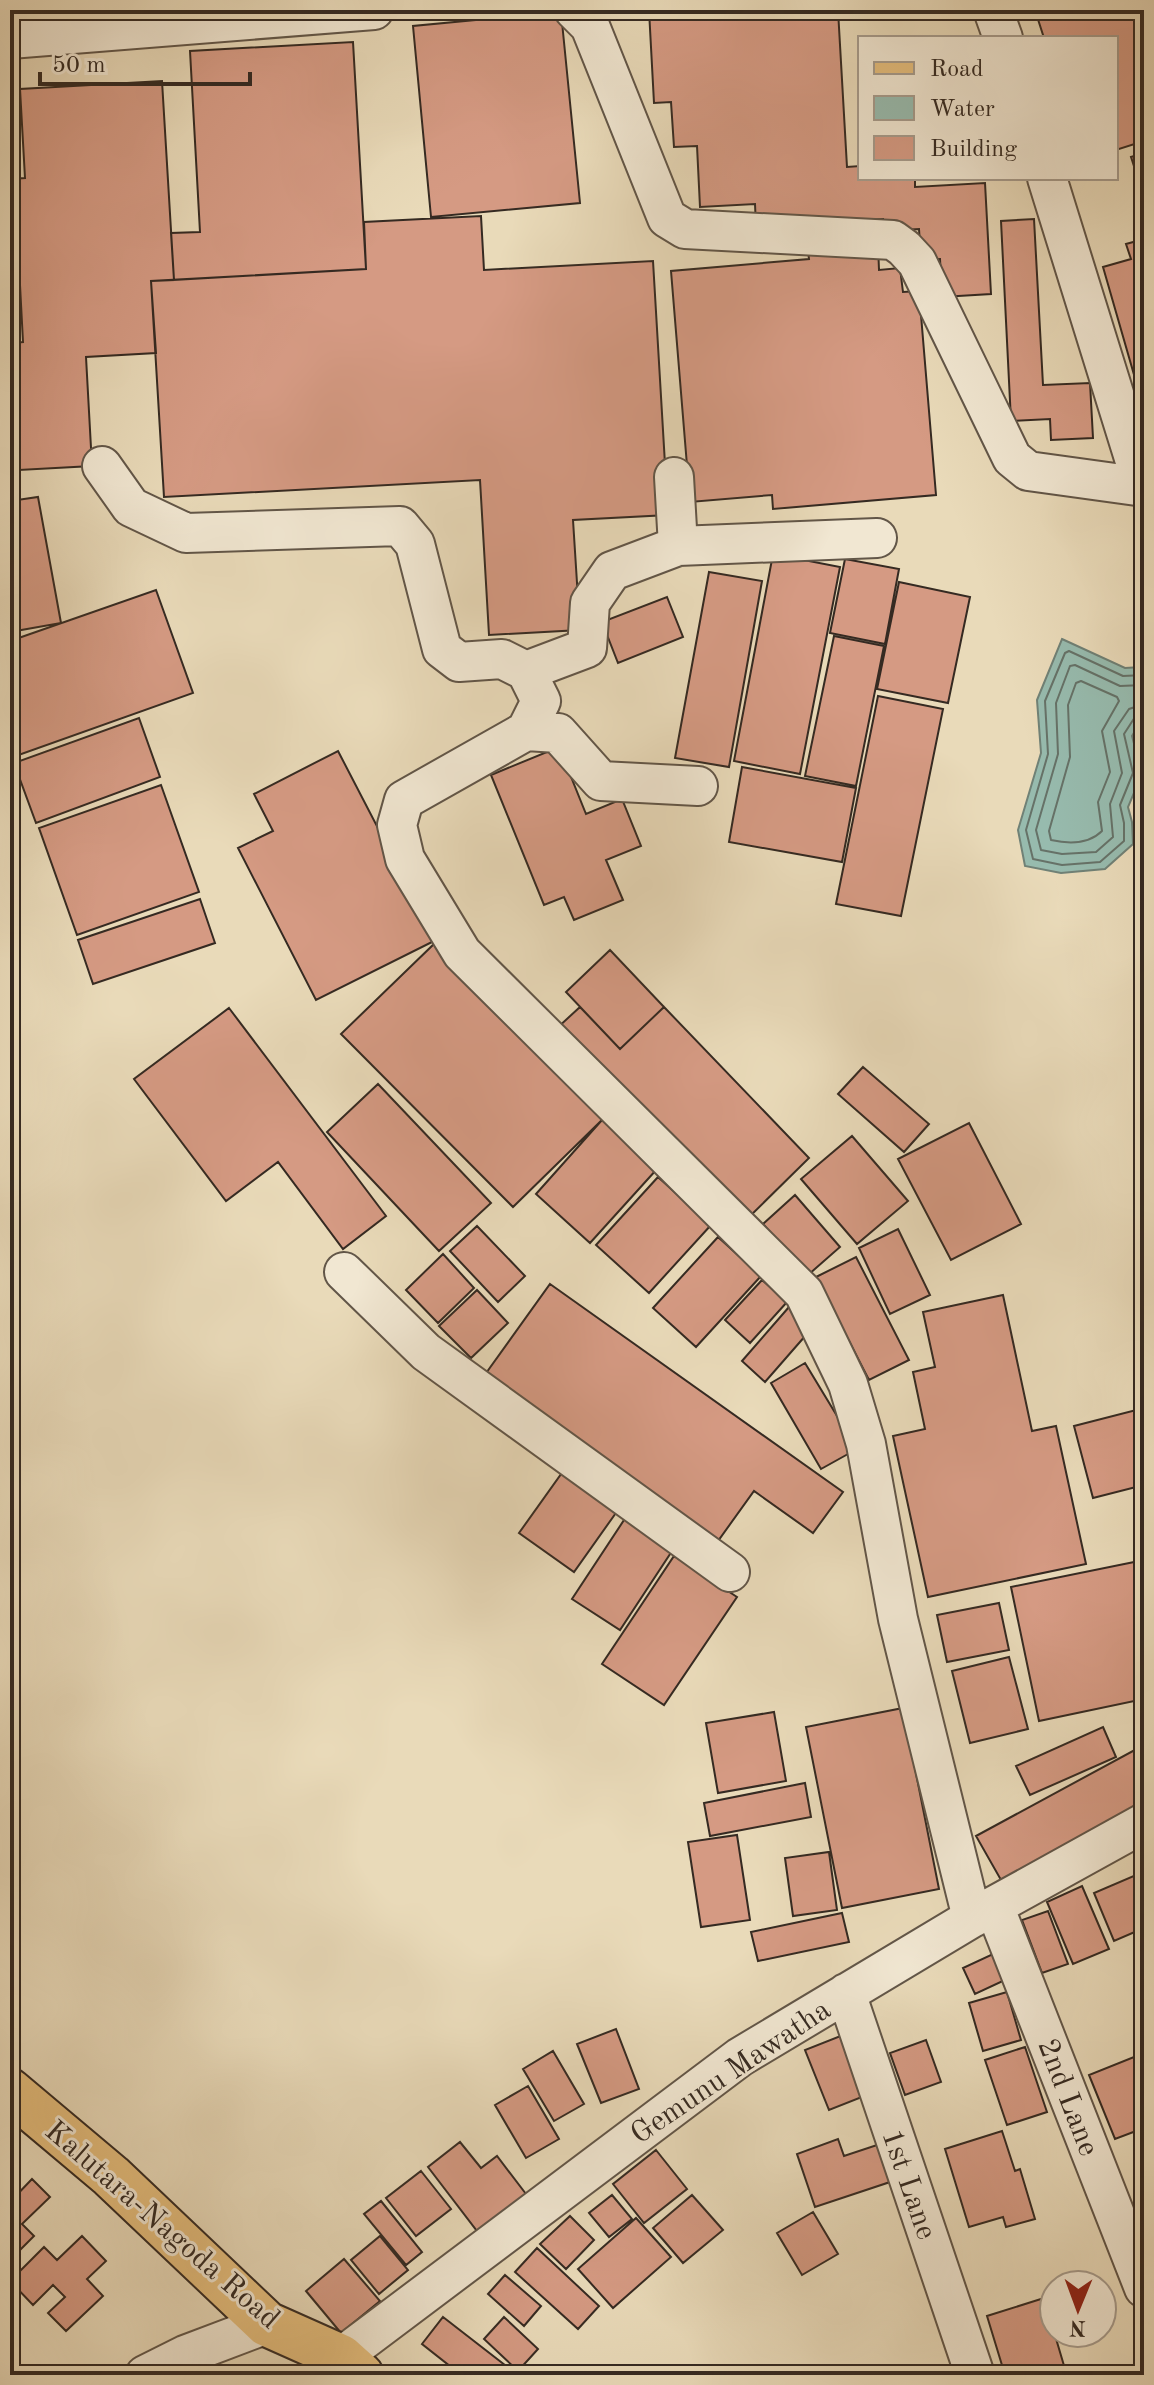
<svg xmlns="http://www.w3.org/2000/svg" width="1154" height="2385" viewBox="0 0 1154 2385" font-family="'Old Standard TT',serif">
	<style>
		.water { fill: #97bbae; stroke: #708176; stroke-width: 2 }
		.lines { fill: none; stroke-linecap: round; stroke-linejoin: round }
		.shore { stroke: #667268; stroke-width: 2 }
		.building { fill: #d59a83; stroke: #352a22; stroke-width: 2 }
		.minor-casing { stroke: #625648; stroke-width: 42 }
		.major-casing { stroke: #352a22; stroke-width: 48 }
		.minor { stroke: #f1e7d2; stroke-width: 38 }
		.major { stroke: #e4bd7c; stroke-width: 44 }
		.labels { text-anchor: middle; stroke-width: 6; stroke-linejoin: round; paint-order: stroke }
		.street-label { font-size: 30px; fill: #352a22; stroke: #f1e7d2 }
	</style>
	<rect width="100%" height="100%" fill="#e9dab9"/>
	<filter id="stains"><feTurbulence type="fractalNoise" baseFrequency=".0025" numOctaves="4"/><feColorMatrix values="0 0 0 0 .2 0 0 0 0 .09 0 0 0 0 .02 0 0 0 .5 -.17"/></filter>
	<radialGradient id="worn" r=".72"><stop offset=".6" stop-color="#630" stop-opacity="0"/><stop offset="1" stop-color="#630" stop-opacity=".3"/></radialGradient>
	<path class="water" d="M1062,639L1125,668L1141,667L1144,677V717L1132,736L1142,774L1128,807L1132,822L1133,844L1105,869L1061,873L1025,866L1018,830L1041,753L1037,700Z"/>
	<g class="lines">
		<path class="shore" d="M1144,675L1123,676L1069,651L1065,653L1045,701L1048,754L1026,830L1033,859L1062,865L1100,862L1124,841V823L1120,805L1133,773L1124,734L1135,717L1144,714
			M1081,681L1117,697L1119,701L1102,731L1110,772L1098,802L1102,831C1089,844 1069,844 1051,840L1049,831L1070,757L1068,705L1076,683Z
			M1144,685L1120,686L1075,665L1070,666L1056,703L1058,754L1036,830L1041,850L1062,854L1096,852L1113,837L1110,804L1122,773L1114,731L1129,709L1144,704"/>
	</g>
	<path class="building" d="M649,10H838L847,167L860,166V178H915V187L985,183L991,294L942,297L940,259L921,260L919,229L883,231V219L756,227L755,204L700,207L697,146L674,147L671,102L654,103Z
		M1035,10H1138L1144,26V141L1116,150V38H1044Z
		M561,12L580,203L431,217L413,26Z
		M353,42L366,269L174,280L171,233L200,232L190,51Z
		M162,81L174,280L151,281L156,353L86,357L92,466L19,470L11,343L23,342L20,285H10V179L25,178L20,89Z
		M1144,153V197L1131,157Z
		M481,216L484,270L653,261L668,515L573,520L580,630L489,635L480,480L164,497L151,281L366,269L364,222Z
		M1034,219L1043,385L1090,383L1093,438L1051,440L1050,419L1011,421L1001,221Z
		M1144,239V406H1143L1103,267L1131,259L1126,244Z
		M878,244L879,270L900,268L903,292L919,291L936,495L773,509L772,495L690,502L671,271L809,259L808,251Z
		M38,497L61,623L10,632V501Z
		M773,554L840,567L800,774L734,761Z
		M845,559L899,569L885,644L830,633Z
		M709,572L762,581L729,767L675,758Z
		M899,582L970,597L948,703L877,689Z
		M156,590L193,693L13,757L10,750V641Z
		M667,597L683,637L618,663L602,622Z
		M834,636L884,646L856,786L805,776Z
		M878,696L943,709L901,916L836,904Z
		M139,718L160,777L36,823L14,763Z
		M559,747L586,814L622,799L641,846L606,860L623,900L574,920L564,897L544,905L491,775Z
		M338,751L436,940L316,1000L238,848L273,831L254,794Z
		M742,767L856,788L842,862L729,842Z
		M161,785L199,892L77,935L39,828Z
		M200,899L215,943L93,984L78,940Z
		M435,943L606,1116L513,1207L341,1034Z
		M610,950L664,1007L620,1049L566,992Z
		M580,1007L620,1049L664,1007L809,1158L745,1221L556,1029Z
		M229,1008L386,1216L343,1249L278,1162L226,1201L134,1079Z
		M863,1067L929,1124L904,1152L838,1094Z
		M378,1084L491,1203L439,1251L327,1132Z
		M602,1120L657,1169L590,1243L536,1194Z
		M969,1123L1021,1224L951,1260L898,1159Z
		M852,1136L908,1201L857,1244L801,1179Z
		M658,1177L711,1225L649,1293L596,1245Z
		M795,1195L840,1247L808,1275L763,1224Z
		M477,1226L525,1276L498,1302L450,1251Z
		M898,1229L930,1295L890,1314L859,1248Z
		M718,1237L761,1276L696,1347L653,1308Z
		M443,1254L474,1288L438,1323L406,1290Z
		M856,1257L909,1360L869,1380L816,1277Z
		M762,1280L787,1302L750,1343L725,1320Z
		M550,1284L843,1492L813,1533L754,1491L718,1541L484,1376Z
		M477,1290L508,1323L471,1358L439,1326Z
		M1003,1295L1032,1431L1056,1426L1086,1564L928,1597L893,1436L925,1429L913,1372L935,1367L923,1312Z
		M789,1307L813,1327L765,1382L742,1361Z
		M805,1363L857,1449L821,1469L771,1383Z
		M1144,1408V1485L1093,1498L1074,1426Z
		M564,1470L618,1510L574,1572L519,1533Z
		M626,1517L674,1548L620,1630L572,1599Z
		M674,1556L737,1597L664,1705L602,1664Z
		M1144,1560V1699L1039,1721L1011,1587Z
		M999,1603L1009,1650L947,1662L937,1615Z
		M1009,1657L1028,1729L970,1743L952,1671Z
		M903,1708L939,1889L842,1908L806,1727Z
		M774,1712L786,1781L718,1793L706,1723Z
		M1103,1727L1116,1757L1030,1795L1016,1766Z
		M1144,1745V1803L1001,1880L976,1836Z
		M805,1783L811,1817L710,1836L704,1803Z
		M737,1835L750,1920L701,1927L688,1842Z
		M829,1852L837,1910L793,1916L785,1858Z
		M1136,1875L1144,1894V1928L1114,1941L1094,1893Z
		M1082,1886L1109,1949L1073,1964L1047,1902Z
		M1048,1911L1068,1964L1042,1973L1022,1920Z
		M842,1913L849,1942L758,1961L751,1932Z
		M993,1954L1005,1980L975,1994L963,1968Z
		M1007,1992L1021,2040L983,2051L969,2003Z
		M616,2029L639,2089L601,2103L577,2044Z
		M843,2035L867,2095L829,2110L805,2050Z
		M926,2040L941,2082L905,2095L890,2053Z
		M1025,2047L1047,2112L1007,2125L985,2060Z
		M553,2051L584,2104L554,2121L523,2069Z
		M1144,2053V2128L1115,2139L1089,2075Z
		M528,2086L559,2139L526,2158L495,2105Z
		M1002,2131L1015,2171L1020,2169L1035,2219L1006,2227L1003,2217L969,2227L945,2149Z
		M838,2139L844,2156L877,2145L890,2182L815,2207L797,2154Z
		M460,2142L481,2168L497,2156L526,2194L477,2231L428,2167Z
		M656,2150L687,2189L644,2223L613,2184Z
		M421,2171L451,2209L416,2236L386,2198Z
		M32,2179L50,2197L22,2224L34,2236L10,2260V2202Z
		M612,2195L632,2219L609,2237L589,2213Z
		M692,2195L723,2230L683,2263L653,2228Z
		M381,2201L422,2252L406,2265L364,2214Z
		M813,2212L838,2254L802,2275L777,2233Z
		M570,2216L594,2240L566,2269L540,2244Z
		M636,2218L671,2257L613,2308L578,2269Z
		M82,2236L106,2261L87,2279L103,2296L66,2331L48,2313L65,2297L53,2285L33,2305L10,2281L44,2247L57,2260Z
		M380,2236L408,2270L379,2294L351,2260Z
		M537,2248L599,2306L578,2329L515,2272Z
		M344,2259L380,2301L341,2333L306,2291Z
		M505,2275L541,2306L524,2326L488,2294Z
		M1044,2298L1065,2369L1044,2375H1005L987,2316Z
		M443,2317L510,2369L506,2375H444L451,2367L422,2344Z
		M504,2317L538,2349L518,2371L484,2339Z"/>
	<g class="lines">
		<defs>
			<path id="minor" d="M574,10L590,26L667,218L685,229L893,240L904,248L917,262L1012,458L1028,471L1144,487
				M993,10L1003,38
				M10,39L374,10
				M1047,178L1143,487
				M102,466L131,507L186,533L400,526L415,544L442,649L459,662L502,659L526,671L541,701L526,731L404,800L397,825L405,859L462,953L804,1293L848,1384L866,1444L898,1619L972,1918
				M674,477L678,546
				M526,671L587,648L590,603L612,571L678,546L877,538
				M526,731L558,733L601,781L698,786
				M344,1272L426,1352L730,1572
				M994,1906L1144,2288
				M846,1993L975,2375
				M341,2357L740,2057L972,1918L1144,1823
				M145,2375L185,2355L267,2324"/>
			<path id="major" d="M10,2091L111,2176L267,2324L341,2357L361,2375"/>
		</defs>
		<use href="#minor" class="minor-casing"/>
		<use href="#major" class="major-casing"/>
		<use href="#minor" class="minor"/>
		<use href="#major" class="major"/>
	</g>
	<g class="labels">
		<g class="street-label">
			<text transform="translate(730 2071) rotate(-34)" y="10">Gemunu Mawatha</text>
			<text transform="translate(1069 2097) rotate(69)" y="10">2nd Lane</text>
			<text transform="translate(910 2184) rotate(71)" y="10">1st Lane</text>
			<text transform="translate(163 2224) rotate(41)" y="10">Kalutara-Nagoda Road</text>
		</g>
	</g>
	<rect width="1154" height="2385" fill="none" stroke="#e9dab9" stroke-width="40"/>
	<rect x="12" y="12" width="1130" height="2361" fill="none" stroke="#352a22" stroke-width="4"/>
	<rect x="20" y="20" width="1114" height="2345" fill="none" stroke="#352a22" stroke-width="2"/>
	<rect x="858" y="36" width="260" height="144" fill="#f1e7d2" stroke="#a69b8c" stroke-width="2"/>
	<rect x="874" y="62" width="40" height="12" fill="#e4bd7c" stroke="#a69b8c" stroke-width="2"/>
	<text x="930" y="76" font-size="24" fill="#352a22">Road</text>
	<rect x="874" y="96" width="40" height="24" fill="#97bbae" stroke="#a69b8c" stroke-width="2"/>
	<text x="930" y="116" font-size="24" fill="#352a22">Water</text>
	<rect x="874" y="136" width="40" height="24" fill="#d59a83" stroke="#a69b8c" stroke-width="2"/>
	<text x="930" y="156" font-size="24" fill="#352a22">Building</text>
	<g transform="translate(1078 2309) rotate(181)"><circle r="38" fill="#f1e7d2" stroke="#a69b8c" stroke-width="2"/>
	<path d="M0-6L14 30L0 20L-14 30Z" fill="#8f2418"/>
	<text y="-12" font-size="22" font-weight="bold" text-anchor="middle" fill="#352a22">N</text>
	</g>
	<path d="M40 72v12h210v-12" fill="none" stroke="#352a22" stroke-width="4"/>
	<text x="52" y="72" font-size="24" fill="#352a22" stroke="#f1e7d2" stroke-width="6" paint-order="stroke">50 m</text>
	<rect width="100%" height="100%" filter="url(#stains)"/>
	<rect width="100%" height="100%" fill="url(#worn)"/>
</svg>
